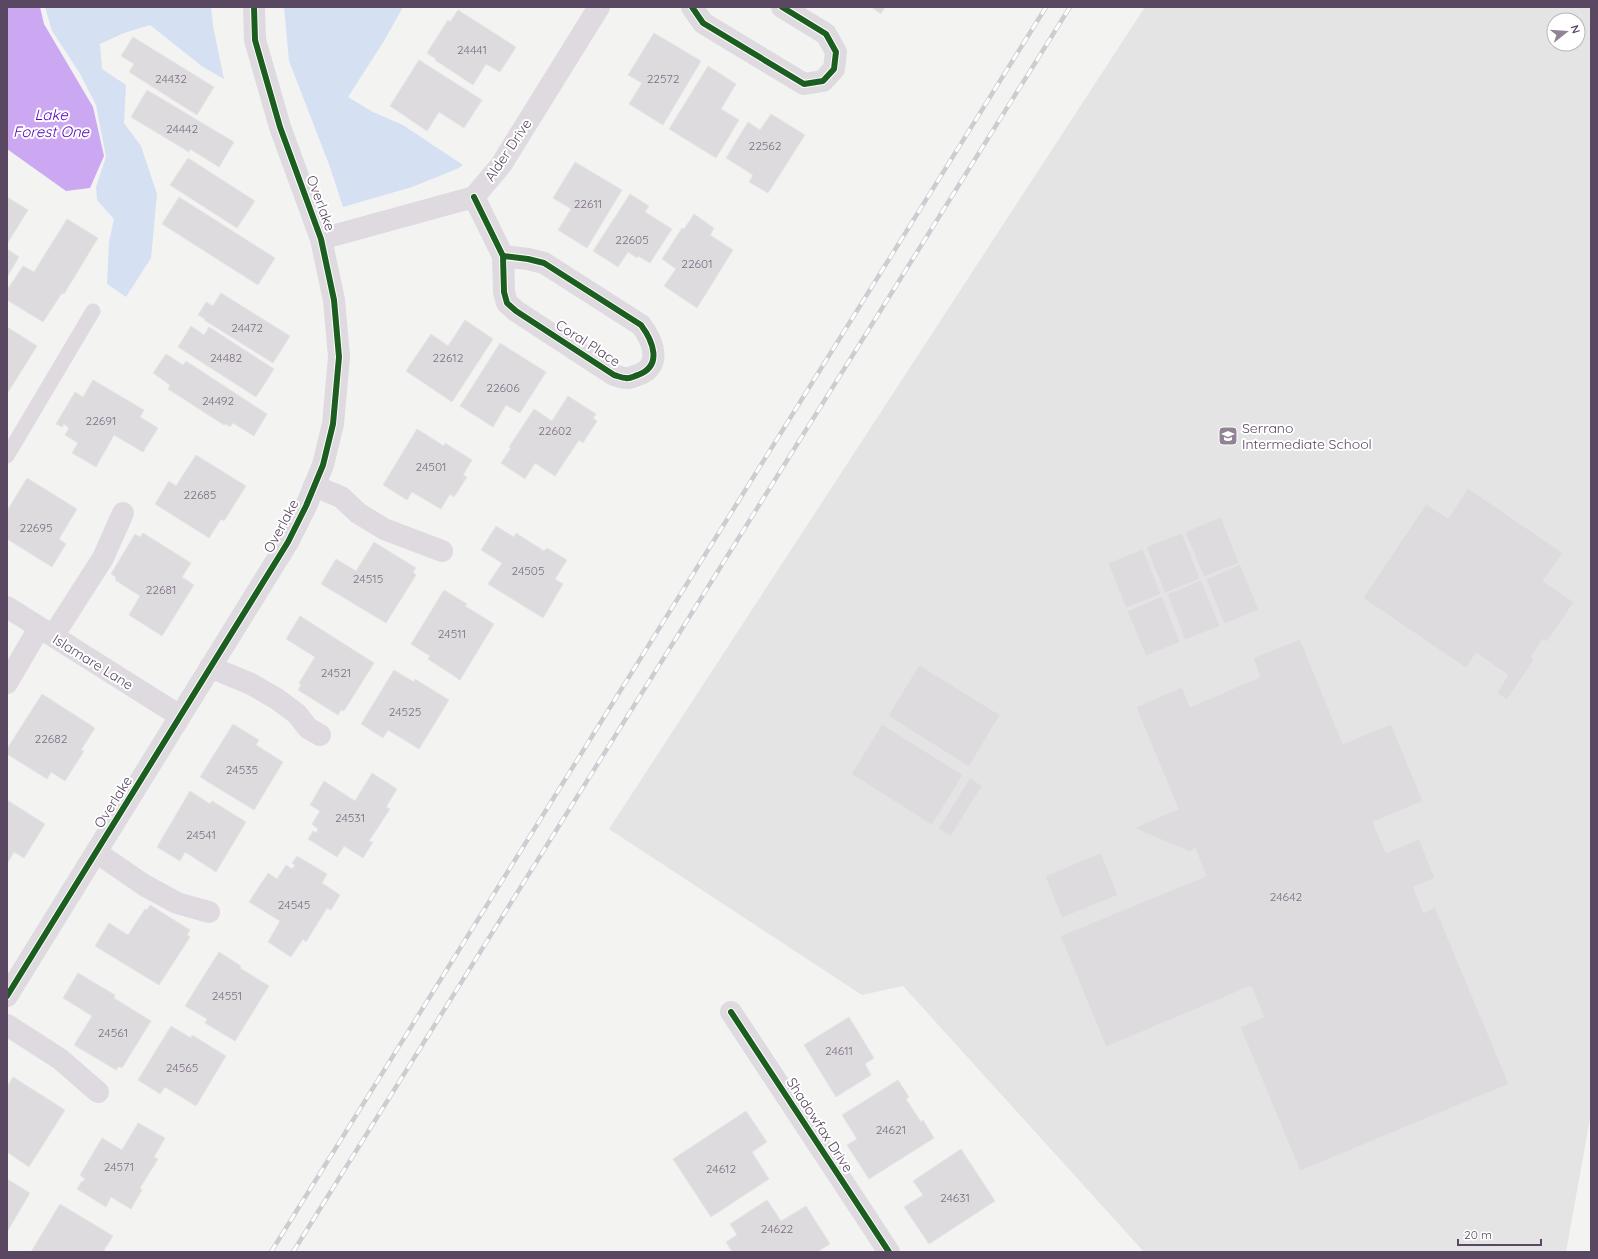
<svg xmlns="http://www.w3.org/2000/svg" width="1598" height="1259" viewBox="0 0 1598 1259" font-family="Quicksand,sans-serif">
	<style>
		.education { fill: #e5e4e5; fill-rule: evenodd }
		.green { fill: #d6e0f3 }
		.water { fill: #cca8f3 }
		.building { fill: #dedbde; stroke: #e5e4e5 }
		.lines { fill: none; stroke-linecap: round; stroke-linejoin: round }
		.service { stroke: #dedadf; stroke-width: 15 }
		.minor { stroke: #dedadf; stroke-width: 22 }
		.rail-casing { stroke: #cfccd1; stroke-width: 4.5 }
		.rail { stroke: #fff; stroke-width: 3; stroke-dasharray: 9; stroke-linecap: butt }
		.cycleway-casing { stroke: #fff; stroke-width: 8 }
		.cycleway { stroke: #1b5e20; stroke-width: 6 }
		.labels { text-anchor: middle; stroke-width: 4; stroke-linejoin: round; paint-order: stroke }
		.number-label { font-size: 12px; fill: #7c6e82 }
		.street-label { font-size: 14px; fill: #5a4761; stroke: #fff }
		.poi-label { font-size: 14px; fill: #5a4761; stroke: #fff; text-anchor: start }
		.water-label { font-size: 15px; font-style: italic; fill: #5a00bb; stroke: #fff }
	</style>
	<rect width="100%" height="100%" fill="#f3f3f2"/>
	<path class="education" d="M1145,7H1591V1113L1566,1252H1144L903,986L862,995L609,829ZM1554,20H1578V44H1554Z"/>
	<path class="green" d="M45,7H211L213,26L224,79L203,67L150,25L124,33L100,44L102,69L126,85L124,123L141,146L157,194L151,258L126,297L107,284L109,242L114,219L97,200L96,187L106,157L96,105L79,72L52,31Z
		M284,7H403L384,41L348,97L373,112L403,125L463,165L457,169L412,187L343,207L330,167L289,61Z"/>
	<path class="water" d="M7,7H40L44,24L93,107L104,156L90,188L66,191L7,149Z"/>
	<path class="building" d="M871,7H885L881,14Z
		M458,10L516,47L500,72L486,64L473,85L435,60L436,59L427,53L448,20L450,22Z
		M654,33L701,61L663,125L629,104L642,83L628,75Z
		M133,37L214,87L197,115L129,72L134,64L121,56Z
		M419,60L482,100L464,128L439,112L427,131L390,106Z
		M708,66L736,84L721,109L739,120L716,158L669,129Z
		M147,90L234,142L219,167L190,149L189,152L131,117Z
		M771,114L805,135L768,193L749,182L753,175L726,158L748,122L760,130Z
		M188,158L255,201L237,228L170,185Z
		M575,162L622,190L587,248L558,230L571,209L553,198Z
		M630,194L649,206L645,212L672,229L650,263L638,256L637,258L628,252L618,267L593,251Z
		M7,197L28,210L7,244Z
		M179,197L275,258L258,285L162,224Z
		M694,214L714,228L710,235L733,250L697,308L664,286L676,269L662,259L682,228L684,229Z
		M67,219L98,238L64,294L62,293L43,322L7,300V290L23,266L34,272Z
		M7,249L19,257L7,277Z
		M221,293L290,336L273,363L204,320L205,319L198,315L206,302L213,306Z
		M465,320L493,339L452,402L406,371L431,334L448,346Z
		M191,326L204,335L209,327L274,369L256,397L178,347Z
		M7,327L37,346L7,394Z
		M500,343L546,372L520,413L506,405L493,427L460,406Z
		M166,354L183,365L186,361L267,414L254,436L233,423L230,427L226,424L224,425L168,389L170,385L153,373Z
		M93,380L144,410L140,417L158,428L143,452L114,435L96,467L72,453L78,443L65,435L69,428L64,424L62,427L56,424L75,392L83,397Z
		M568,396L596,414L593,418L597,421L583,443L579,440L555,476L535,463L525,479L501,463L511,448L509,447L534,409L552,421Z
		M417,429L444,446L445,443L472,460L463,475L467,477L454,497L450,494L441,509L412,492L407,500L383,485Z
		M196,455L246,486L224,521L221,519L209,538L155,504L169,481L176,486Z
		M27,478L77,509L59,539L66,544L52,567L7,539V516L8,514L7,511Z
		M1468,488L1563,553L1543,581L1574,602L1547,642L1543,639L1531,657L1534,660L1507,700L1497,693L1508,675L1476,653L1466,668L1363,598L1426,504L1448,518Z
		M1221,517L1239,563L1204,577L1185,532Z
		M496,526L514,537L516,533L544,551L547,548L567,560L555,579L563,584L543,618L488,584L502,563L481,550Z
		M143,533L191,563L182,577L194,585L162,636L129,615L140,596L115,580L116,577L111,574L135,534L140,537Z
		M1182,533L1200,579L1165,593L1146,547Z
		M374,542L416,568L413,572L416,575L386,623L321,584L336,559L356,571Z
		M1143,549L1161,594L1126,608L1108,563Z
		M1240,564L1259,610L1224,624L1206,579Z
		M1201,580L1220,626L1185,640L1167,594Z
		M444,590L467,604L465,606L494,624L460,680L428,659L430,656L411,644Z
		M1162,596L1180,642L1146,656L1127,611Z
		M300,616L374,663L344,711L341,710L338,715L298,690L301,685L299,683L315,657L286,639Z
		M1300,639L1343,744L1391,724L1423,801L1373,822L1386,853L1419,839L1435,878L1413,887L1424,913L1435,907L1509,1084L1300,1171L1240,1027L1264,1017L1251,986L1106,1047L1060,936L1206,876L1195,848L1190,852L1134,828L1178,809L1136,707L1182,687L1190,707L1260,677L1253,658Z
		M919,665L1000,715L969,767L888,716Z
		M394,670L414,682L415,679L449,700L419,749L388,730L383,738L361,724Z
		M42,694L95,728L81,750L84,751L65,781L51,772L47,779L7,754V749Z
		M233,724L259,740L256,745L283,762L254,810L200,777Z
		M882,724L963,775L932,825L851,774Z
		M372,773L397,789L386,807L390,809L369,841L373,842L363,858L344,846L337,857L308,839L313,831L316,833L318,829L312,824L320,811L310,805L324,781L355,801Z
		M970,778L982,786L951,836L938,829Z
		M190,791L210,804L212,801L246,822L216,872L185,852L180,861L157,847Z
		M7,800L45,824L24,858L14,852L7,864Z
		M1101,853L1118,895L1062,918L1045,876Z
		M297,856L327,874L322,883L340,895L331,910L327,908L306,942L303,939L291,957L268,942L280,921L249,902L268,873L277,879L286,865L292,869L295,865L292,863Z
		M150,905L190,930L187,935L190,937L159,985L95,946L109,923L128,935L145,909L147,910Z
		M219,952L241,966L240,968L269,986L235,1041L205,1023L207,1019L185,1006Z
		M78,973L115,995L114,998L151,1021L122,1068L119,1066L116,1070L74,1045L92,1016L63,998Z
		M849,1017L874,1058L865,1064L871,1075L836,1097L804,1045Z
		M171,1026L191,1038L192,1035L226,1056L196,1106L165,1087L160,1094L138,1080Z
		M13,1077L65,1110L29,1167L7,1152V1087Z
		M898,1080L909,1097L906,1099L921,1122L923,1120L934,1138L869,1179L847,1145L857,1139L842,1115Z
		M746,1111L767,1142L752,1152L769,1179L711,1217L673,1159Z
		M138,1123L165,1138L154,1157L158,1159L140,1188L142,1190L131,1209L111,1197L106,1207L77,1189L82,1181L83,1182L85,1179L80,1175L102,1138L122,1150Z
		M961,1149L995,1201L929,1244L904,1207L923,1195L913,1181Z
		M7,1179L30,1193L7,1232Z
		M767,1200L781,1221L806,1206L830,1244L817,1252H732L726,1242L737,1235L730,1224Z
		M60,1204L113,1236L103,1252H31Z"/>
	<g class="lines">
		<path class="service" d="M7,456L93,311"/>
		<path class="minor" d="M692,7L703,23L804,84L823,81L834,69L836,52L826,34L782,7
			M474,197L503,256L504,292L507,303L516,311L614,375C618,376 622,378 626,378C630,379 634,376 638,375C663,366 653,341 641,325L544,263L528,259L503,256
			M321,239L474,197L501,165L599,7
			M314,486L341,497L358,513L384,529L442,551
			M7,607L180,716
			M53,636L103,558L123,513
			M210,667L251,684L277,699L297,714L308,728L320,735
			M7,683L39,628
			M96,852L144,885L177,903L209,912
			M7,996L288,542L306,506L323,465L333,424L339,357L334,300L321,239L280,127L255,40L254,7
			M731,1012L889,1252
			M7,1025L60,1059L98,1092"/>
		<defs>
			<path id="rail" d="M271,1252L1046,7
				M293,1252L1070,7"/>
		</defs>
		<use href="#rail" class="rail-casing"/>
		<use href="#rail" class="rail"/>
		<defs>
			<path id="cycleway" d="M692,7L703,23L804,84L823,81L834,69L836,52L826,34L782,7
				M474,197L503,256L504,292L507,303L516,311L614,375C618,376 622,378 626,378C630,379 634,376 638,375C663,366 653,341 641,325L544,263L528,259L503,256
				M7,996L288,542L306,506L323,465L333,424L339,357L334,300L321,239L280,127L255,40L254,7
				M731,1012L889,1252"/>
		</defs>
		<use href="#cycleway" class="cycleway-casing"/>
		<use href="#cycleway" class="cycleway"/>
	</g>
	<defs>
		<symbol id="school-square" viewBox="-11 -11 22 22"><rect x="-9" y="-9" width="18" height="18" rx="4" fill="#908394" stroke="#fff"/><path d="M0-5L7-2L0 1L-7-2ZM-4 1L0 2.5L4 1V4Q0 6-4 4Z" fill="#fff"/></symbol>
	</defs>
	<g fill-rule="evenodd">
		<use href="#school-square" x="1217" y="425" width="22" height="22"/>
	</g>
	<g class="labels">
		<g class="number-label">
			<text x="472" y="54">24441</text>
			<text x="171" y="83">24432</text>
			<text x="663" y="83">22572</text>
			<text x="182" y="133">24442</text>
			<text x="765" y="150">22562</text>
			<text x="588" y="208">22611</text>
			<text x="632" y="244">22605</text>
			<text x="697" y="268">22601</text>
			<text x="247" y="332">24472</text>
			<text x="226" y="362">24482</text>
			<text x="448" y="362">22612</text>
			<text x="503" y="392">22606</text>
			<text x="218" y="405">24492</text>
			<text x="101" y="425">22691</text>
			<text x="555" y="435">22602</text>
			<text x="431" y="471">24501</text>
			<text x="200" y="499">22685</text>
			<text x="36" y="532">22695</text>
			<text x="528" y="575">24505</text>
			<text x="368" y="583">24515</text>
			<text x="161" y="594">22681</text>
			<text x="452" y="638">24511</text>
			<text x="336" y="677">24521</text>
			<text x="405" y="716">24525</text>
			<text x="51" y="743">22682</text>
			<text x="242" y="774">24535</text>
			<text x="350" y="822">24531</text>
			<text x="201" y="839">24541</text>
			<text x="1286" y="901">24642</text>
			<text x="294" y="909">24545</text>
			<text x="227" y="1000">24551</text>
			<text x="113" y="1037">24561</text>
			<text x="839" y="1055">24611</text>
			<text x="182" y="1072">24565</text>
			<text x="891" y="1134">24621</text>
			<text x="119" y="1171">24571</text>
			<text x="721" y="1173">24612</text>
			<text x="955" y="1202">24631</text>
			<text x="777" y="1233">24622</text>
		</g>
		<g class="street-label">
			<text transform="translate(508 150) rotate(-56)" y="5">Alder Drive</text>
			<text transform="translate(321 203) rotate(70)" y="5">Overlake</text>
			<text transform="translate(588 343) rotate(33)" y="5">Coral Place</text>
			<text transform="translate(281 526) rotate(-62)" y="5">Overlake</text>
			<text transform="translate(93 662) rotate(32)" y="5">Islamare Lane</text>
			<text transform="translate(113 802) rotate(-58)" y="5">Overlake</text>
			<text transform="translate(820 1125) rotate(57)" y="5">Shadowfax Drive</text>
		</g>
		<g class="poi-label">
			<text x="1242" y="433">Serrano<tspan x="1242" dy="16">Intermediate School</tspan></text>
		</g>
		<g class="water-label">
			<text x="51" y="120">Lake<tspan x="51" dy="17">Forest One</tspan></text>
		</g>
	</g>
	<rect width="1598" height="1259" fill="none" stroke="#5a4761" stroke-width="16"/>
	<g transform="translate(1566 32) rotate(73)"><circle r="19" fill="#ffffff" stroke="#bdb5c0"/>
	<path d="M0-3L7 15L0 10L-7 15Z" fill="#908394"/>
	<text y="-6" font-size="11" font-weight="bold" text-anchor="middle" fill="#5a4761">N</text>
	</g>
	<path d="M1458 1239v6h83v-6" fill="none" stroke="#5a4761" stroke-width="2"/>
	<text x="1464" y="1239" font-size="12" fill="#5a4761" stroke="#ffffff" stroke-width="3" paint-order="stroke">20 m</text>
</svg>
